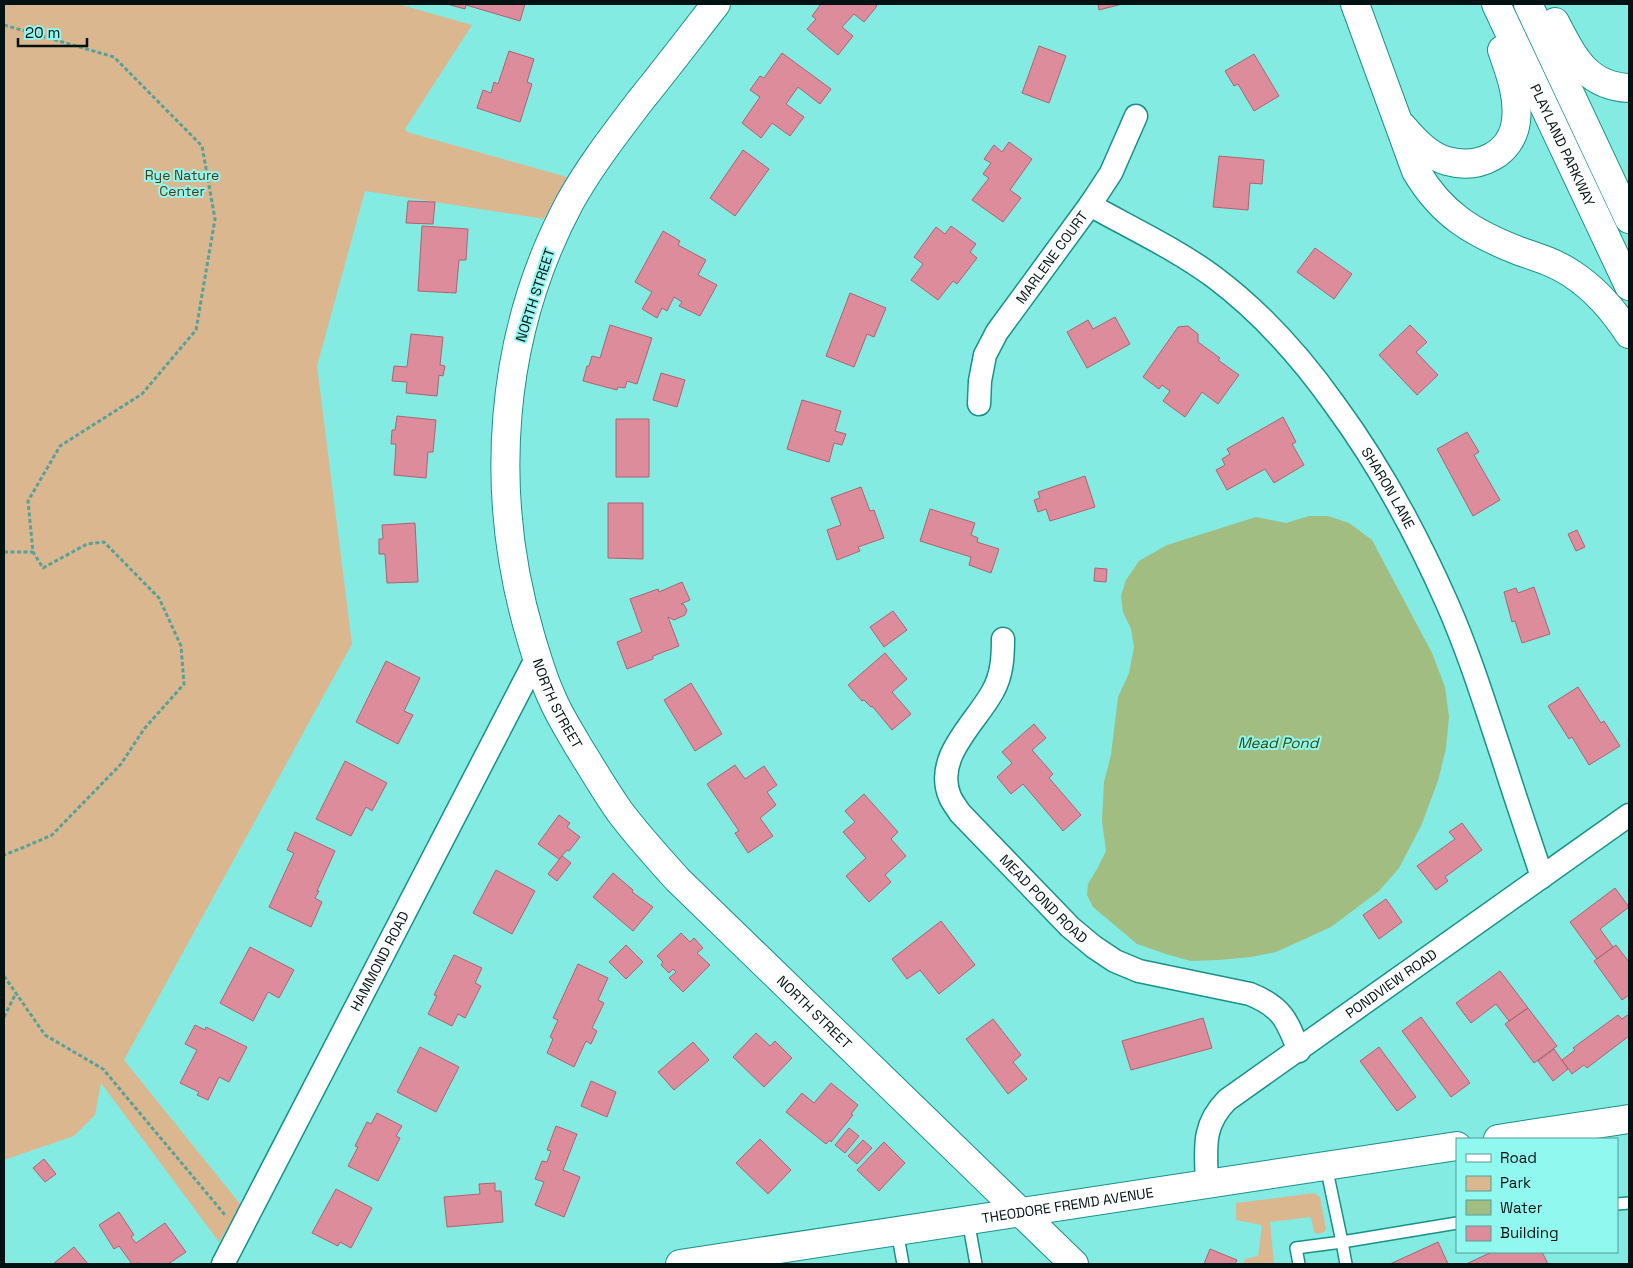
<svg xmlns="http://www.w3.org/2000/svg" width="1633" height="1268" viewBox="0 0 1633 1268" font-family="'Space Grotesk',sans-serif">
	<style>
		.green { fill: #dbb790 }
		.water { fill: #a1bd81 }
		.building { fill: #dc8c9a; stroke: #ae6371 }
		.lines { fill: none; stroke-linecap: round; stroke-linejoin: round }
		.lane-casing { stroke: #19918a; stroke-width: 14 }
		.street-casing { stroke: #19918a; stroke-width: 25 }
		.secondary-casing { stroke: #19918a; stroke-width: 30 }
		.path { stroke: #56a19a; stroke-width: 3; stroke-dasharray: 4 2.5; stroke-linecap: butt }
		.lane { stroke: #fff; stroke-width: 11 }
		.street { stroke: #fff; stroke-width: 22 }
		.secondary { stroke: #fff; stroke-width: 28 }
		.labels { text-anchor: middle; stroke-width: 4; stroke-linejoin: round; paint-order: stroke }
		.street-label { font-size: 14px; fill: #001312; stroke: #91f8f0 }
		.park-label { font-size: 14px; fill: #57370d; stroke: #91f8f0 }
		.water-label { font-size: 15px; font-style: italic; fill: #304803; stroke: #91f8f0 }
	</style>
	<rect width="100%" height="100%" fill="#83ebe2"/>
	<path class="green" d="M4,4H398L472,25L405,129L407,132L567,177L544,219L365,191L317,366L352,644L124,1060L241,1205L219,1242L101,1083L95,1115L74,1136L4,1160Z
		M1314,1193L1320,1197L1326,1229L1324,1232L1317,1234L1314,1232L1311,1217L1270,1222L1274,1264H1243L1245,1259L1258,1256L1262,1225L1236,1220V1203Z"/>
	<path class="water" d="M1309,516H1328L1349,523L1372,540L1432,653L1445,687L1449,717L1446,748L1438,781L1421,826L1399,868L1379,891L1331,927L1276,952L1251,957L1218,960L1191,961L1169,955L1137,944L1093,907L1087,895L1088,884L1097,869L1106,851L1102,822L1104,782L1111,755L1118,697L1129,673L1134,647L1131,629L1123,612L1121,596L1126,580L1139,561L1167,545L1256,517L1286,523Z"/>
	<path class="building" d="M447,4H525L520,21L466,5L465,9Z
		M821,4H874L877,6L864,22L854,14L842,27L853,36L838,55L807,29L816,19L812,16Z
		M1098,4H1122L1099,10Z
		M1039,46L1066,56L1049,103L1022,93Z
		M509,51L534,59L527,82L532,84L520,122L477,108L483,90L491,93L494,82L498,84Z
		M782,53L831,89L820,104L798,87L786,104L804,117L790,136L772,123L761,138L742,123L760,97L750,90L760,76L764,78Z
		M1254,54L1279,96L1254,111L1238,84L1234,86L1225,71Z
		M1009,142L1032,159L1010,190L1021,198L1003,222L972,200L989,178L983,174L991,163L984,159L994,145L1002,152Z
		M743,150L769,169L735,216L710,198Z
		M1219,156L1264,160L1262,184L1250,183L1248,210L1213,207Z
		M408,201L435,202L433,224L406,223Z
		M422,226L468,229L466,260H459L456,293L418,291Z
		M951,226L976,244L970,252L977,258L957,284L953,281L938,300L911,280L923,264L914,257L936,227L945,234Z
		M663,231L680,241L678,245L706,260L698,275L717,285L700,316L679,306L682,302L674,297L667,311L662,308L657,318L642,309L652,292L635,282Z
		M1315,248L1352,274L1334,299L1297,272Z
		M850,293L886,308L874,337L867,334L854,367L826,356Z
		M1115,317L1130,344L1087,368L1067,332L1088,320L1093,329Z
		M610,325L652,338L637,384L627,381L625,388L618,387L617,390L583,381L587,366H589L592,356L600,358Z
		M1410,325L1427,342L1416,352L1438,375L1417,395L1379,355Z
		M1188,326L1198,334V342L1220,358L1218,360L1239,375L1218,404L1202,392L1185,417L1163,401L1170,391L1162,385L1159,389L1143,377L1178,327Z
		M411,334L443,337L440,365L445,366L443,376L439,375L437,396L406,393L407,382L392,381L394,366L407,367Z
		M661,373L685,380L677,407L653,400Z
		M802,400L841,411L835,431L846,434L842,445L834,443L829,462L787,449Z
		M397,416L436,420L433,452H428L426,478L394,475L396,444H391L392,430H395Z
		M1283,417L1296,442L1292,444L1304,465L1274,483L1265,469L1227,490L1216,470L1225,465L1222,459L1230,454L1227,449Z
		M616,419H649V477H616Z
		M1467,432L1479,452L1474,455L1500,500L1473,516L1437,449Z
		M1085,476L1095,507L1050,521L1046,509L1038,512L1034,500L1040,498L1038,492Z
		M861,487L870,511L874,510L884,538L858,547L860,551L837,560L827,530L841,525L831,498Z
		M608,503H643V559L608,558Z
		M930,509L975,523L971,535L978,538L977,542L999,549L991,573L969,565L971,557L920,541Z
		M415,523L418,582L387,583L385,554H379V539H383L382,525Z
		M1577,530L1585,547L1576,551L1568,534Z
		M1095,568L1107,569L1106,582L1094,581Z
		M682,582L690,600L681,604L684,605L687,610L685,615L674,620L668,617L679,646L653,656V659L627,669L617,642L642,632L630,599L658,589L659,592Z
		M1534,587L1550,634L1522,643L1515,621L1512,622L1504,592L1516,588L1518,593Z
		M893,611L907,630L884,647L870,627Z
		M885,653L907,679L892,692L911,714L892,730L872,706L871,707L864,700L862,701L848,685Z
		M386,661L420,678L404,711L413,715L398,744L356,722Z
		M691,683L722,734L695,751L664,700Z
		M1578,687L1601,723L1604,721L1620,746L1589,765L1572,737L1569,739L1548,706Z
		M1034,724L1046,738L1032,750L1053,774L1049,778L1081,815L1063,831L1023,784L1011,794L997,777L1012,763L1002,752Z
		M345,761L387,783L372,811L366,807L351,836L316,819Z
		M735,765L745,779L764,766L777,785L767,792L776,805L760,818L773,836L748,853L735,833L739,831L707,784Z
		M864,794L898,832L891,839L906,856L885,875L891,882L869,902L846,876L866,858L843,832L855,822L845,811Z
		M559,815L570,823L567,827L580,837L569,851L567,850L559,859L538,844Z
		M1462,823L1482,850L1445,877L1448,881L1436,890L1417,866L1455,839L1449,832Z
		M295,832L335,851L317,891H319L315,898L322,902L311,927L269,907L294,853L287,850Z
		M562,856L571,863L557,881L548,874Z
		M496,870L535,891L512,934L473,913Z
		M613,873L633,890L632,892L653,907L633,931L593,897Z
		M1615,888L1629,907L1600,929L1613,947L1597,959L1570,922Z
		M1386,899L1402,922L1379,939L1363,915Z
		M941,921L975,965L939,994L920,970L907,979L892,959Z
		M681,933L690,942L694,938L703,948L697,953L710,965L683,992L669,978L676,972L673,969L669,973L661,965L663,962L657,956Z
		M626,945L643,962L626,979L609,962Z
		M1616,945L1629,962V995L1622,1000L1594,961Z
		M250,947L294,970L279,998L268,992L253,1021L220,1003Z
		M454,955L482,968L475,983L481,986L465,1018L458,1014L452,1026L428,1014L437,996L434,995Z
		M578,964L608,978L598,1000L604,1003L592,1028L597,1031L591,1044L586,1041L574,1067L547,1053L553,1039L550,1037L558,1020L553,1018Z
		M1500,971L1528,1008L1509,1021L1496,1004L1471,1023L1456,1003Z
		M1528,1008L1557,1046L1534,1063L1505,1024Z
		M1629,1014V1036L1587,1068L1584,1065L1572,1074L1562,1060L1575,1050L1573,1048L1618,1015L1622,1019Z
		M1421,1017L1470,1083L1451,1097L1402,1031Z
		M1203,1018L1212,1048L1131,1070L1122,1041Z
		M993,1019L1021,1055L1013,1062L1027,1079L1008,1094L966,1039Z
		M195,1025L205,1030L206,1027L247,1047L229,1082L219,1077L208,1100L197,1095L199,1092L180,1083L197,1050L185,1044Z
		M756,1033L770,1046L775,1041L792,1058L764,1087L733,1057Z
		M693,1042L709,1060L674,1090L658,1072Z
		M420,1047L459,1067L436,1112L397,1092Z
		M1379,1047L1416,1097L1397,1111L1360,1061Z
		M1554,1049L1568,1069L1553,1081L1538,1061Z
		M591,1081L616,1092L607,1117L581,1106Z
		M831,1083L858,1105L851,1114L853,1115L831,1142L830,1140L826,1144L786,1112L802,1093L814,1103Z
		M377,1113L402,1126L396,1136L400,1138L378,1181L348,1166L358,1147L355,1146L367,1122L371,1124Z
		M556,1126L577,1134L563,1170L580,1177L564,1217L535,1205L544,1182L535,1179L542,1161L547,1162L551,1151L547,1150Z
		M849,1128L859,1136L845,1153L835,1145Z
		M760,1139L791,1170L768,1194L736,1163Z
		M863,1140L872,1148L857,1164L848,1156Z
		M884,1142L905,1163L879,1191L857,1170Z
		M44,1159L56,1174L45,1182L33,1168Z
		M495,1183V1191H501L503,1222L447,1227L444,1197L480,1194L479,1184Z
		M336,1189L372,1208L351,1248L340,1242L338,1246L312,1233Z
		M119,1212L134,1235L131,1237L136,1243L165,1223L186,1252L168,1264H140L139,1263L132,1264L119,1246L114,1249L99,1225Z
		M1438,1242L1448,1264H1390Z
		M74,1247L88,1264H53Z
		M1210,1249L1237,1260L1235,1264H1204Z
		M1492,1252H1542L1548,1264H1466Z"/>
	<g class="lines">
		<defs>
			<path id="lane" d="M1326,1166L1342,1242L1457,1223
				M1617,1204L1629,1203
				M968,1220L976,1264
				M897,1231L903,1264
				M1299,1264L1296,1248L1342,1242L1346,1264"/>
			<g id="street">
				<path id="s1" d="M1090,205C1131,228 1176,249 1214,277C1262,313 1301,357 1335,405C1380,466 1416,533 1447,603C1470,655 1487,711 1505,765C1517,803 1530,840 1542,877"/>
				<path id="s2" d="M979,404L980,381L985,355L997,332L1090,205L1111,173L1136,116"/>
				<path id="s3" d="M1003,639C1003,657 1002,675 993,691C976,723 933,757 950,797C952,802 957,808 960,813L1070,927L1094,947L1115,961L1139,971L1250,994C1282,1007 1287,1020 1299,1051"/>
				<path id="s4" d="M1207,1184C1206,1150 1201,1126 1227,1100L1629,815"/>
				<path id="s5" d="M223,1264L537,657"/>
			</g>
			<g id="secondary">
				<path id="s6" d="M716,4C691,36 666,69 640,101C615,134 590,166 570,202C498,336 488,494 531,638C537,658 543,679 552,698C559,715 569,730 578,746C592,768 605,791 620,812C638,836 658,858 678,880L1074,1264"/>
				<path d="M1355,4L1416,171C1442,215 1473,233 1519,251C1537,257 1556,263 1572,274C1595,289 1614,311 1629,334"/>
				<path id="s7" d="M1496,4L1629,286"/>
				<path d="M1528,4L1629,219"/>
				<path d="M1555,22C1573,56 1586,86 1629,88"/>
				<path d="M1403,127C1415,141 1429,156 1447,161C1479,170 1512,154 1516,121C1519,96 1510,73 1502,50"/>
				<path d="M1498,1139L1629,1119"/>
				<path id="s8" d="M680,1264L1457,1146"/>
			</g>
		</defs>
		<use href="#lane" class="lane-casing"/>
		<use href="#street" class="street-casing"/>
		<use href="#secondary" class="secondary-casing"/>
		<path class="path" d="M4,25L114,57L202,146L215,219L196,330L142,394L60,446L28,501L33,552L43,568L87,544L104,542L159,598L181,646L184,684L144,729L121,764L52,835L22,848L4,855
			M4,552H33
			M4,976L45,1035L103,1069L225,1215
			M4,1017L16,993"/>
		<use href="#lane" class="lane"/>
		<use href="#street" class="street"/>
		<use href="#secondary" class="secondary"/>
	</g>
	<g class="labels">
		<g class="street-label">
			<text dy="5" stroke="none"><textPath href="#s7" startOffset="156">PLAYLAND PARKWAY</textPath></text>
			<text dy="5" stroke="none"><textPath href="#s2" startOffset="168">MARLENE COURT</textPath></text>
			<text transform="translate(535 295) rotate(-72)" y="5">NORTH STREET</text>
			<text dy="5" stroke="none"><textPath href="#s1" startOffset="419">SHARON LANE</textPath></text>
			<text dy="5" stroke="none"><textPath href="#s6" startOffset="766">NORTH STREET</textPath></text>
			<text dy="5" stroke="none"><textPath href="#s3" startOffset="312">MEAD POND ROAD</textPath></text>
			<text dy="5" stroke="none"><textPath href="#s5" startOffset="341">HAMMOND ROAD</textPath></text>
			<text dy="5" stroke="none"><textPath href="#s4" startOffset="291">PONDVIEW ROAD</textPath></text>
			<text dy="5" stroke="none"><textPath href="#s6" startOffset="1171">NORTH STREET</textPath></text>
			<text dy="5" stroke="none"><textPath href="#s8" startOffset="392">THEODORE FREMD AVENUE</textPath></text>
		</g>
		<g class="park-label">
			<text x="182" y="180">Rye Nature<tspan x="182" dy="16">Center</tspan></text>
		</g>
		<g class="water-label">
			<text x="1278" y="748">Mead Pond</text>
		</g>
	</g>
	<rect width="1633" height="1268" fill="none" stroke="#001312" stroke-width="10"/>
	<rect x="1456" y="1138" width="162" height="115" fill="#91f8f0" stroke="#579c97"/>
	<rect x="1466" y="1154" width="25" height="8" fill="#ffffff" stroke="#579c97"/>
	<text x="1500" y="1163" font-size="15" fill="#001312">Road</text>
	<rect x="1466" y="1176" width="25" height="15" fill="#dbb790" stroke="#579c97"/>
	<text x="1500" y="1188" font-size="15" fill="#001312">Park</text>
	<rect x="1466" y="1200" width="25" height="15" fill="#a1bd81" stroke="#579c97"/>
	<text x="1500" y="1213" font-size="15" fill="#001312">Water</text>
	<rect x="1466" y="1226" width="25" height="15" fill="#dc8c9a" stroke="#579c97"/>
	<text x="1500" y="1238" font-size="15" fill="#001312">Building</text>
	<path d="M18 38v8h69v-8" fill="none" stroke="#001312" stroke-width="2.5"/>
	<text x="25" y="38" font-size="15" fill="#001312" stroke="#91f8f0" stroke-width="4" paint-order="stroke">20 m</text>
</svg>
